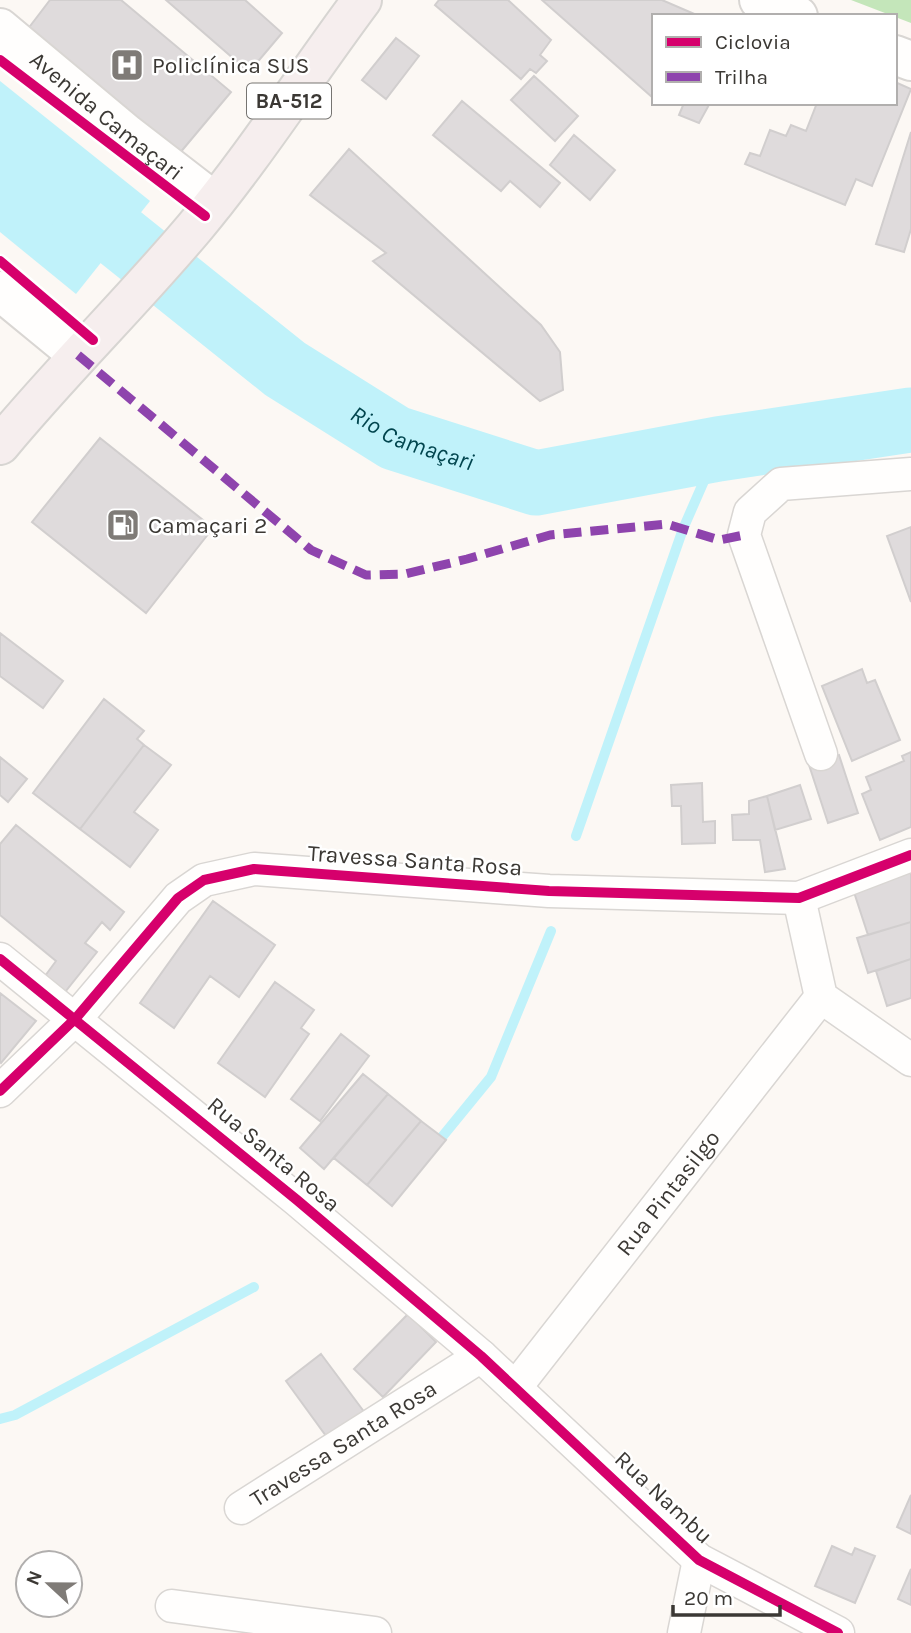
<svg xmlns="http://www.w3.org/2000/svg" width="911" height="1633" viewBox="0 0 911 1633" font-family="Karla,sans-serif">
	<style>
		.forest { fill: #c4e6ba }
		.water { fill: #c0f2fa }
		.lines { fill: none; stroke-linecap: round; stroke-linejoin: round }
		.stream { stroke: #c0f2fa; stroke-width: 10 }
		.river { stroke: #c0f2fa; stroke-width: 65 }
		.building { fill: #dfdbdc; stroke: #d1cece; stroke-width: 2 }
		.street-casing { stroke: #d9d6d3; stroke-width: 35 }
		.secondary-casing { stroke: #d9d6d3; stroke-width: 42 }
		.primary-casing { stroke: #d7d5d2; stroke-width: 42 }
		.street { stroke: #fffefd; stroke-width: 32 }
		.secondary { stroke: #fffefd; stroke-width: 38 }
		.primary { stroke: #f6eeee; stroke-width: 38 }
		.quiet { stroke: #8e44ad; stroke-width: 9; stroke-dasharray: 18 9; stroke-linecap: butt }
		.cycleway-casing { stroke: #fff; stroke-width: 15 }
		.cycleway { stroke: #d6006c; stroke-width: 10 }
		.labels { text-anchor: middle; stroke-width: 5; stroke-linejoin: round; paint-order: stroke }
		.shield { fill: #fff; stroke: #767471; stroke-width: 2 }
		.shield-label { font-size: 21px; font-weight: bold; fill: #3b3834 }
		.poi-label { font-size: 23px; fill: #3b3834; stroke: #fff; text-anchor: start }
		.street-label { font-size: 23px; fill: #3b3834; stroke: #fff }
		.water-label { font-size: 24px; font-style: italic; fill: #01454e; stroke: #fff }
	</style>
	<rect width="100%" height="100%" fill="#fcf8f4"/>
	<path class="forest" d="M851,0H911V23Z"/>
	<path class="water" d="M0,81L150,201L76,294L0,232Z"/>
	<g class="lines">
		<path class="stream" d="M576,836L683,529L718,449
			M433,1148L491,1077L551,931
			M0,1419L15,1415L254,1287"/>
		<path class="river" id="s1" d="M0,141L285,369L395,438L536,483L718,449L911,420"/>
	</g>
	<path class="building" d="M50,0H121L231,92L174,160L21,38Z
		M166,0H245L282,33L249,72Z
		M439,0H508L551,40L540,55L547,61L536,73L530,69L521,79L435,5Z
		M542,0H662L699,16H654L652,97Z
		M396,38L419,56L386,99L362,80Z
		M534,76L578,116L555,141L511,100Z
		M895,82L911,89L872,186L856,179L845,205L745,164L750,153L760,156L770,130L786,136L791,125L806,131L817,103H895Z
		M462,101L560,183L540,207L510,181L501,191L433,135Z
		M684,103H710L699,123L679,115Z
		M911,132V229L904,252L876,244Z
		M574,135L615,170L590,200L550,165Z
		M349,149L541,325L560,352L563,390L540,401L373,261L386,253L310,195Z
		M100,438L213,528L146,613L32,522Z
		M911,527V602L887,536Z
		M0,633L63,681L43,708L0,676Z
		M862,669L867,683L875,680L900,740L852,761L822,686Z
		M104,699L144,731L137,739L144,745L80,829L33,793Z
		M144,745L171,765L134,812L158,830L130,867L80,829Z
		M911,752V827L880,840L862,794L871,790L866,777L904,761L902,756Z
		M839,755L858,813L828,823L809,765Z
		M0,757L27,779L8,802L0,795Z
		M702,783L703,822L715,821V843L682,844L681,806H672L671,785Z
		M800,785L811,819L775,830L767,796Z
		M767,796L785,869L765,872L760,840H733L732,815L749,814V801Z
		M16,825L124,912L110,930L102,922L85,943L97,952L65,992L45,976L56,961L0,915V844Z
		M911,869V922L868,935L853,889Z
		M213,901L275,945L239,997L210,976L174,1028L140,1003Z
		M911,922V959L868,973L857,938Z
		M911,959V998L887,1006L876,971Z
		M275,982L314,1010L301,1028L309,1034L265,1097L218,1063Z
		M0,993L36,1021L1,1063L0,1062Z
		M341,1034L369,1056L320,1121L291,1099Z
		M363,1074L388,1094L324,1169L300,1148Z
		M388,1094L421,1121L367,1185L334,1158Z
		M421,1121L446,1140L392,1206L367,1185Z
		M408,1314L436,1342L383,1397L354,1369Z
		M321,1354L365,1413L329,1440L286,1381Z
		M911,1495V1534L897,1527Z
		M832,1546L852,1555L855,1548L875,1556L855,1603L815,1586Z
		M911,1569V1605L898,1599Z"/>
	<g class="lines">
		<defs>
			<g id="street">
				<path d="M821,754L744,535L750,512L781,484L911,474"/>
				<path d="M799,898L821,997L911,1060"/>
				<path d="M0,959L297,1200L481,1356L699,1560L838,1633"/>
				<path d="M0,1091L76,1018L178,898L204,880L254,869L549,891L799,898L911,855"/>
				<path id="s2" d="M515,1388L821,997"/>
				<path id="s3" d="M241,1508L481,1356"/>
				<path d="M172,1606L375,1633"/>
				<path d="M684,1633L699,1560"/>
			</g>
			<g id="secondary">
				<path d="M759,0L798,16"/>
				<path id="s4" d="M0,28L127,134L215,202"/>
				<path d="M895,55L911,61"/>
				<path d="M0,291L78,355"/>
			</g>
			<path id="primary" d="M0,445C62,370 132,302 195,227C255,155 306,75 362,0"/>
		</defs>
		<use href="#street" class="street-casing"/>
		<use href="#secondary" class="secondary-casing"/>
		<use href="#primary" class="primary-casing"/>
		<use href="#street" class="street"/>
		<use href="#secondary" class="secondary"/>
		<use href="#primary" class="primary"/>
		<path class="quiet" d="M78,355L311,550L366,575L405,574L467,559L550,535L667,524L719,540L744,535"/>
		<defs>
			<path id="cycleway" d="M0,60L205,216
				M0,261L93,340
				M0,959L297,1200L481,1356L699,1560L838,1633
				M0,1091L76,1018L178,898L204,880L254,869L549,891L799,898L911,855"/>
		</defs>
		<use href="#cycleway" class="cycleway-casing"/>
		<use href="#cycleway" class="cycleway"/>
	</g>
	<defs>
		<symbol id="hospital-square" viewBox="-11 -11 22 22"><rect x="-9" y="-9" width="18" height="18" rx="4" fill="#7f7b77" stroke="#fff"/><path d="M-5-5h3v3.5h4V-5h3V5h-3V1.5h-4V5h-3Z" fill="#fff"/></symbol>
		<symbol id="fuel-square" viewBox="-11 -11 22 22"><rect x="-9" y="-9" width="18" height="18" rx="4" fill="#7f7b77" stroke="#fff"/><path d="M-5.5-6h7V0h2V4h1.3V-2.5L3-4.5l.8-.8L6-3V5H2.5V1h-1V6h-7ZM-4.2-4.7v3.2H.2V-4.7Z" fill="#fff"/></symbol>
	</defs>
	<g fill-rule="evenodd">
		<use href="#hospital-square" x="108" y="46" width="38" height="38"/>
		<use href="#fuel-square" x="104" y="506" width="38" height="38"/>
	</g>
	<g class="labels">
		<rect class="shield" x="247" y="83.5" width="84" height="35" rx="5"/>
		<g class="shield-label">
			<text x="289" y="108">BA-512</text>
		</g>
		<g class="poi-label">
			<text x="152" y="73">Policlínica SUS</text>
			<text x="148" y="533">Camaçari 2</text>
		</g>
		<g class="street-label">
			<text dy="8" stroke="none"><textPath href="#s4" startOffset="138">Avenida Camaçari</textPath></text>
			<text transform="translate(415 860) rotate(4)" y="8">Travessa Santa Rosa</text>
			<text transform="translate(274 1154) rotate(40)" y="8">Rua Santa Rosa</text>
			<text dy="8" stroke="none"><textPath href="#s2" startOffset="248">Rua Pintasilgo</textPath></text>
			<text dy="8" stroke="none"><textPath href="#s3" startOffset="121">Travessa Santa Rosa</textPath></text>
			<text transform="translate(664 1497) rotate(43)" y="8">Rua Nambu</text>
		</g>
		<g class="water-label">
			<text dy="8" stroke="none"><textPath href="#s1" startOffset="511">Rio Camaçari</textPath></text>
		</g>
	</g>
	<rect x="652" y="14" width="245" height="91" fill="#ffffff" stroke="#b1afae" stroke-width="2"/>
	<rect x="666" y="37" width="35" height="10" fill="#d6006c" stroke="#b1afae" stroke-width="2"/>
	<text x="715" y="49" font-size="21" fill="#3b3834">Ciclovia</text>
	<rect x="666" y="72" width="35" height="10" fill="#8e44ad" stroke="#b1afae" stroke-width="2"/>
	<text x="715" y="84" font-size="21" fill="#3b3834">Trilha</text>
	<g transform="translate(49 1584) rotate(292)"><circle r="33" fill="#ffffff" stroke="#b1afae" stroke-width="2"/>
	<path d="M0-5L12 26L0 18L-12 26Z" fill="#7f7b77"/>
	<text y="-10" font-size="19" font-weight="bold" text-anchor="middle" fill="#3b3834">N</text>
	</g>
	<path d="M673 1605v10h107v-10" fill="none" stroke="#3b3834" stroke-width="3.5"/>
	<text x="684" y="1605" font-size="21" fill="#3b3834" stroke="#ffffff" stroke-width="5" paint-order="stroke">20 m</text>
</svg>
